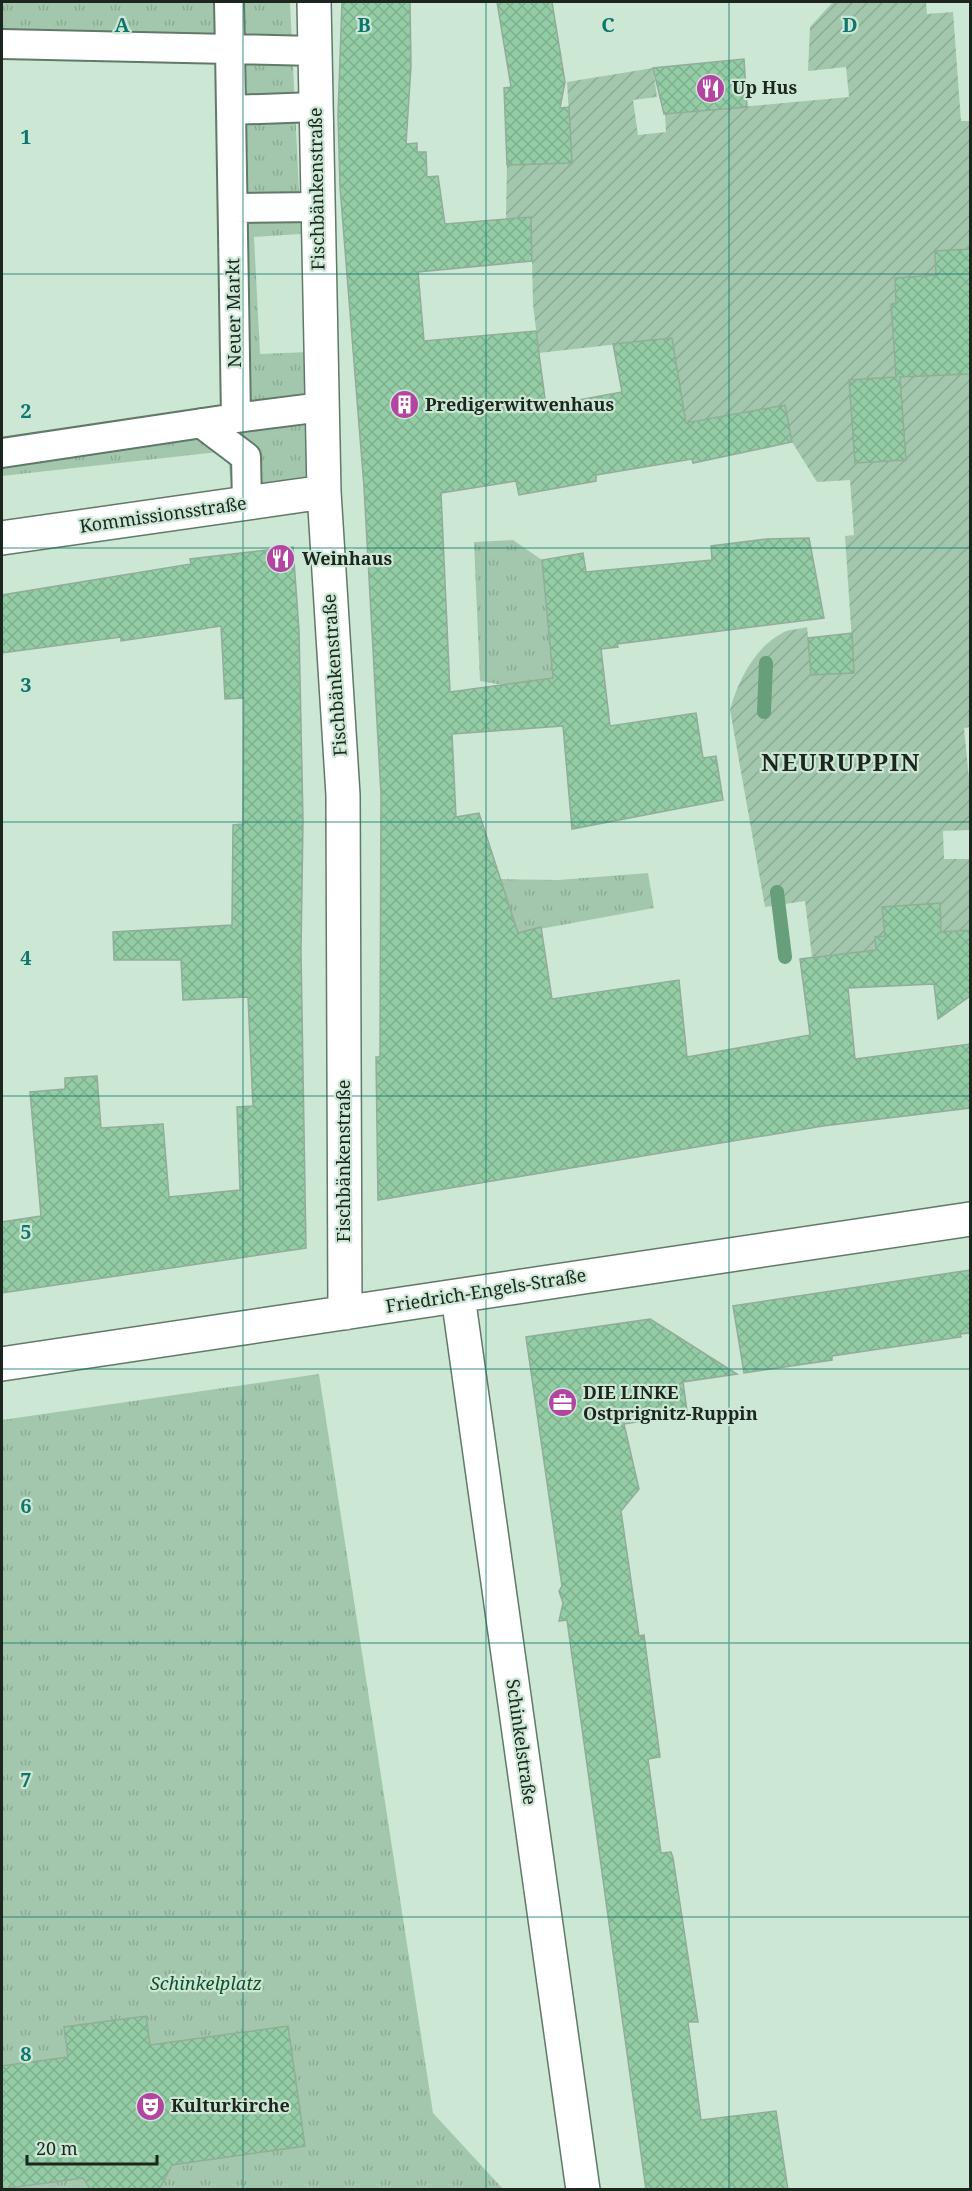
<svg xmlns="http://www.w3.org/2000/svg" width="972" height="2191" viewBox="0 0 972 2191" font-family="'Noto Serif',serif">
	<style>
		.grass { fill: url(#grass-tufts) }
		.garden { fill: url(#garden-furrows) }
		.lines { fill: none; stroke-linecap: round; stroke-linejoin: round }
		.stream { stroke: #679f7a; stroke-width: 14 }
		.building { fill: url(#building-cross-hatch); stroke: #93ac9a; stroke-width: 1.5 }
		.pedestrian-casing { stroke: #617968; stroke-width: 32 }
		.minor-casing { stroke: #617968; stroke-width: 36 }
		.pedestrian { stroke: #fff; stroke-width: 28 }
		.minor { stroke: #fff; stroke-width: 33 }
		.grid { fill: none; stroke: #0f766e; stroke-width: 1.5; stroke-opacity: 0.55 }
		.labels { text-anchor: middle; stroke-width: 4.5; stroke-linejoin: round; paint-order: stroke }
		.poi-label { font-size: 18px; font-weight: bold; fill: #1c261f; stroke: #cce7d4; text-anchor: start }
		.street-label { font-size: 18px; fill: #1c261f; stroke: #cce7d4 }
		.park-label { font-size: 18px; font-style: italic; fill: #0e512d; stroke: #cce7d4 }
		.district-label { font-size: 24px; font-weight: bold; letter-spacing: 1.5px; fill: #1c261f; stroke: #cce7d4 }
		.grid-label { font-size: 20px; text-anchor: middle; font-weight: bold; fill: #0f766e; stroke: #cce7d4; stroke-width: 4.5; stroke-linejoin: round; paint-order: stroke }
	</style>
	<defs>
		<pattern id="grass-tufts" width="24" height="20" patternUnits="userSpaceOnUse" patternTransform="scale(1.5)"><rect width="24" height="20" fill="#a3c7ad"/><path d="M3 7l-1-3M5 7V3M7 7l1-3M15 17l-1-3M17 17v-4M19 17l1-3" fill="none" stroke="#8cab94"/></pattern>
		<pattern id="garden-furrows" width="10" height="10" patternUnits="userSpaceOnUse" patternTransform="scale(1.5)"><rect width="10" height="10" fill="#a3c7ad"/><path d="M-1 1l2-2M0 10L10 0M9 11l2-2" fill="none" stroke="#8cab94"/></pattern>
		<pattern id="building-cross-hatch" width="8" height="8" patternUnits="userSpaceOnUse" patternTransform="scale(1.5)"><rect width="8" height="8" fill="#93cca5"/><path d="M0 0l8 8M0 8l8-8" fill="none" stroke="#7eaf8e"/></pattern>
	</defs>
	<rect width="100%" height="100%" fill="#cce7d4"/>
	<path class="grass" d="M2,2H290L301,234L254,237L260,354L308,352L311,485L233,500L227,451L2,476V453L236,418L230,49L2,44Z
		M513,540L542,560L550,652L562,677L503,685L480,681L474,542Z
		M648,873L654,908L518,933L499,879L558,880Z
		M319,1374L433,2113L503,2189H2V1420Z"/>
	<path class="garden" d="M833,2H926L927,14L953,12L961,121H970V251L968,249L936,275L895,278L896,303L891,304L894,336L937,375L970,374V727L964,728L970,789V830L943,831L944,859H970V930L941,932L939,903L883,907L885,936L875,937L876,950L812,957L805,901L765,907L730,710C738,680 755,647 784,632C791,629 800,629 807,627L812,675L854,673L845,536L854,535L850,480L817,482L792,442L785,405L686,423L672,338L539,353L533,305L531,217L506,219L507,162H572L567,82L653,68L657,97L633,100L638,135L666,132L665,114L849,97L846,67L808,71L810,27Z"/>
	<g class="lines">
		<path class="stream" d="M764,712L766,663
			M777,892L785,957"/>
	</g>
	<path class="building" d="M342,2H410L411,66L406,144L417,143V152H426L427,177L438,176L445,224L531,217L532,261L418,272L424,341L536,331L546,406L622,392L613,344L672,338L686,423L785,405L792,442L693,463L692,459L596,475V481L519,495L516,481L441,493L450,692L553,678L542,560L583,553L586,572L712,560L711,546L767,539L809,538L824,618L617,644L618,647L601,649L610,726L696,713L703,758L716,756L723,800L572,829L563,726L452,734L456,817L479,813L518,933L541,927L552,999L679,980L687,1057L810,1035L800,959L876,950L875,937L885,936L882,907L940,903L941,932L970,930V996L938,1019L934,984L848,988L855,1059L970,1044V1108L823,1126L378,1200L376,1057H380L381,794L364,487L340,187L338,115Z
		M497,2H552L565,82L560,108L569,107L572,163L507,165L504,88L511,87Z
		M744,59L747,107L664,114L653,68Z
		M970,249V374L900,377L906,460L855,463L849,380L896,377L891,304L896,303L895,278L936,275L935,251Z
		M293,547L299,630L303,821L301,952L306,1248L2,1293V1222L41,1216L30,1092L65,1089V1078L97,1076L101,1128L163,1124L169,1197L240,1190L237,1107L253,1106L248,997L183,1000L181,960H114L113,932L232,925L233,825L243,824L244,698L225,699L221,626L121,641V637L2,653V595L191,564L190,559Z
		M852,633L854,673L811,675L808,638Z
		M970,1270V1333L960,1334L961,1337L832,1356V1360L744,1373L733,1306Z
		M650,1319L737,1374L683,1382L687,1411L672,1412V1416L624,1424L639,1489L621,1511L639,1636L644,1635L660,1757L648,1759L661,1853L671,1852L673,1858L698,2022H688L701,2120L776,2111L788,2190H646L567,1620L559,1621L563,1603L559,1591L562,1586L526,1337Z
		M146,2016L150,2045L288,2026L305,2146L172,2165L159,2190H91L83,2178L2,2189V2066L68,2057L64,2027Z"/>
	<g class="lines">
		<defs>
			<path id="pedestrian" d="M229,2L230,49L315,51
				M2,44L230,49L236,418L2,453
				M231,110L315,107
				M233,208L316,207
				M236,418L322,407
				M201,423L246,457L247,503"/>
			<path id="minor" d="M314,2L324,492L343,795L345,1313
				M2,538L324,492
				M458,1296L583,2190
				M2,1364L970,1219"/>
		</defs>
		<use href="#pedestrian" class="pedestrian-casing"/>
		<use href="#minor" class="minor-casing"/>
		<use href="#pedestrian" class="pedestrian"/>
		<use href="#minor" class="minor"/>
	</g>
	<path class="grid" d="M243,2V2190M486,2V2190M729,2V2190M2,274H970M2,548H970M2,822H970M2,1096H970M2,1369H970M2,1643H970M2,1917H970"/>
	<defs>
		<symbol id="restaurant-disc" viewBox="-11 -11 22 22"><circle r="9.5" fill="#b344a2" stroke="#cce7d4"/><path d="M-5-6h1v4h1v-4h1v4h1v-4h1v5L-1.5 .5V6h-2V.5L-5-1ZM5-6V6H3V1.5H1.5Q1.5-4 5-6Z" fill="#fff"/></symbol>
		<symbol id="building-disc" viewBox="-11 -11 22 22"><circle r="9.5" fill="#b344a2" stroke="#cce7d4"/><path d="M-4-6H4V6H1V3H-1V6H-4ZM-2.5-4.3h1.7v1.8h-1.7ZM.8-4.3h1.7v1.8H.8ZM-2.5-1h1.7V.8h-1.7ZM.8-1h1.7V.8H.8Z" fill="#fff"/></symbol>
		<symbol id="office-disc" viewBox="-11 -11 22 22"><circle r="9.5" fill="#b344a2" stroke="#cce7d4"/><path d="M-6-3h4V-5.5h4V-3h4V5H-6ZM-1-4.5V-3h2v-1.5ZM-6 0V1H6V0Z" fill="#fff"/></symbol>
		<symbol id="theatre-disc" viewBox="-11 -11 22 22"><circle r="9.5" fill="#b344a2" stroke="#cce7d4"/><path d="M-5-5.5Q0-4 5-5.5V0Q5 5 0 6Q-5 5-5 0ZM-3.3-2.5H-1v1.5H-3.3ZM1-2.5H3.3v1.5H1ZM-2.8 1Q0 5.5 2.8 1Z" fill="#fff"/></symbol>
	</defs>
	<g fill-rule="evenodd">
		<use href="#restaurant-disc" x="694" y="72" width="33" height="33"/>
		<use href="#building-disc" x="388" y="388" width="33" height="33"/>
		<use href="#restaurant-disc" x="264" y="542" width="33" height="33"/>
		<use href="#office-disc" x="546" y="1386" width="33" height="33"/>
		<use href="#theatre-disc" x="134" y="2090" width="33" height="33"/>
	</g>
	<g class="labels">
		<g class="poi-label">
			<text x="732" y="94">Up Hus</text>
			<text x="425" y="411">Predigerwitwenhaus</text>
			<text x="302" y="565">Weinhaus</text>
			<text x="583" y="1399">DIE LINKE<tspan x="583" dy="21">Ostprignitz-Ruppin</tspan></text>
			<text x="171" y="2112">Kulturkirche</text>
		</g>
		<g class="street-label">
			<text transform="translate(317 189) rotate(-91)" y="6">Fischbänkenstraße</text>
			<text transform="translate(234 313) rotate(-91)" y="6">Neuer Markt</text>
			<text transform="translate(163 515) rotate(-8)" y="6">Kommissionsstraße</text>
			<text transform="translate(335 675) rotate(-94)" y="6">Fischbänkenstraße</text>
			<text transform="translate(344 1161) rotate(-90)" y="6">Fischbänkenstraße</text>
			<text transform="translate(486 1291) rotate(-9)" y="6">Friedrich-Engels-Straße</text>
			<text transform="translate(521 1742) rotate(82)" y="6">Schinkelstraße</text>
		</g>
		<g class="park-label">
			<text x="206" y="1990">Schinkelplatz</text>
		</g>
		<g class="district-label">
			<text x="841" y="771">NEURUPPIN</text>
		</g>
	</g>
	<g class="grid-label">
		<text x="122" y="32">A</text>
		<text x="364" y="32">B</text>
		<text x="608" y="32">C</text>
		<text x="850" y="32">D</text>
		<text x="26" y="144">1</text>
		<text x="26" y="418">2</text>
		<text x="26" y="692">3</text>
		<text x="26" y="965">4</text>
		<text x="26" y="1239">5</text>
		<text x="26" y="1513">6</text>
		<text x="26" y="1787">7</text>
		<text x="26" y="2061">8</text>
	</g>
	<rect width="972" height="2191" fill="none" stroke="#1c261f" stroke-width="6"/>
	<path d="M27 2155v9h130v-9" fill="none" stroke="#1c261f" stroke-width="3"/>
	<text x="36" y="2155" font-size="18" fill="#1c261f" stroke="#cce7d4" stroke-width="4.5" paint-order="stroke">20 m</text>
</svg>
